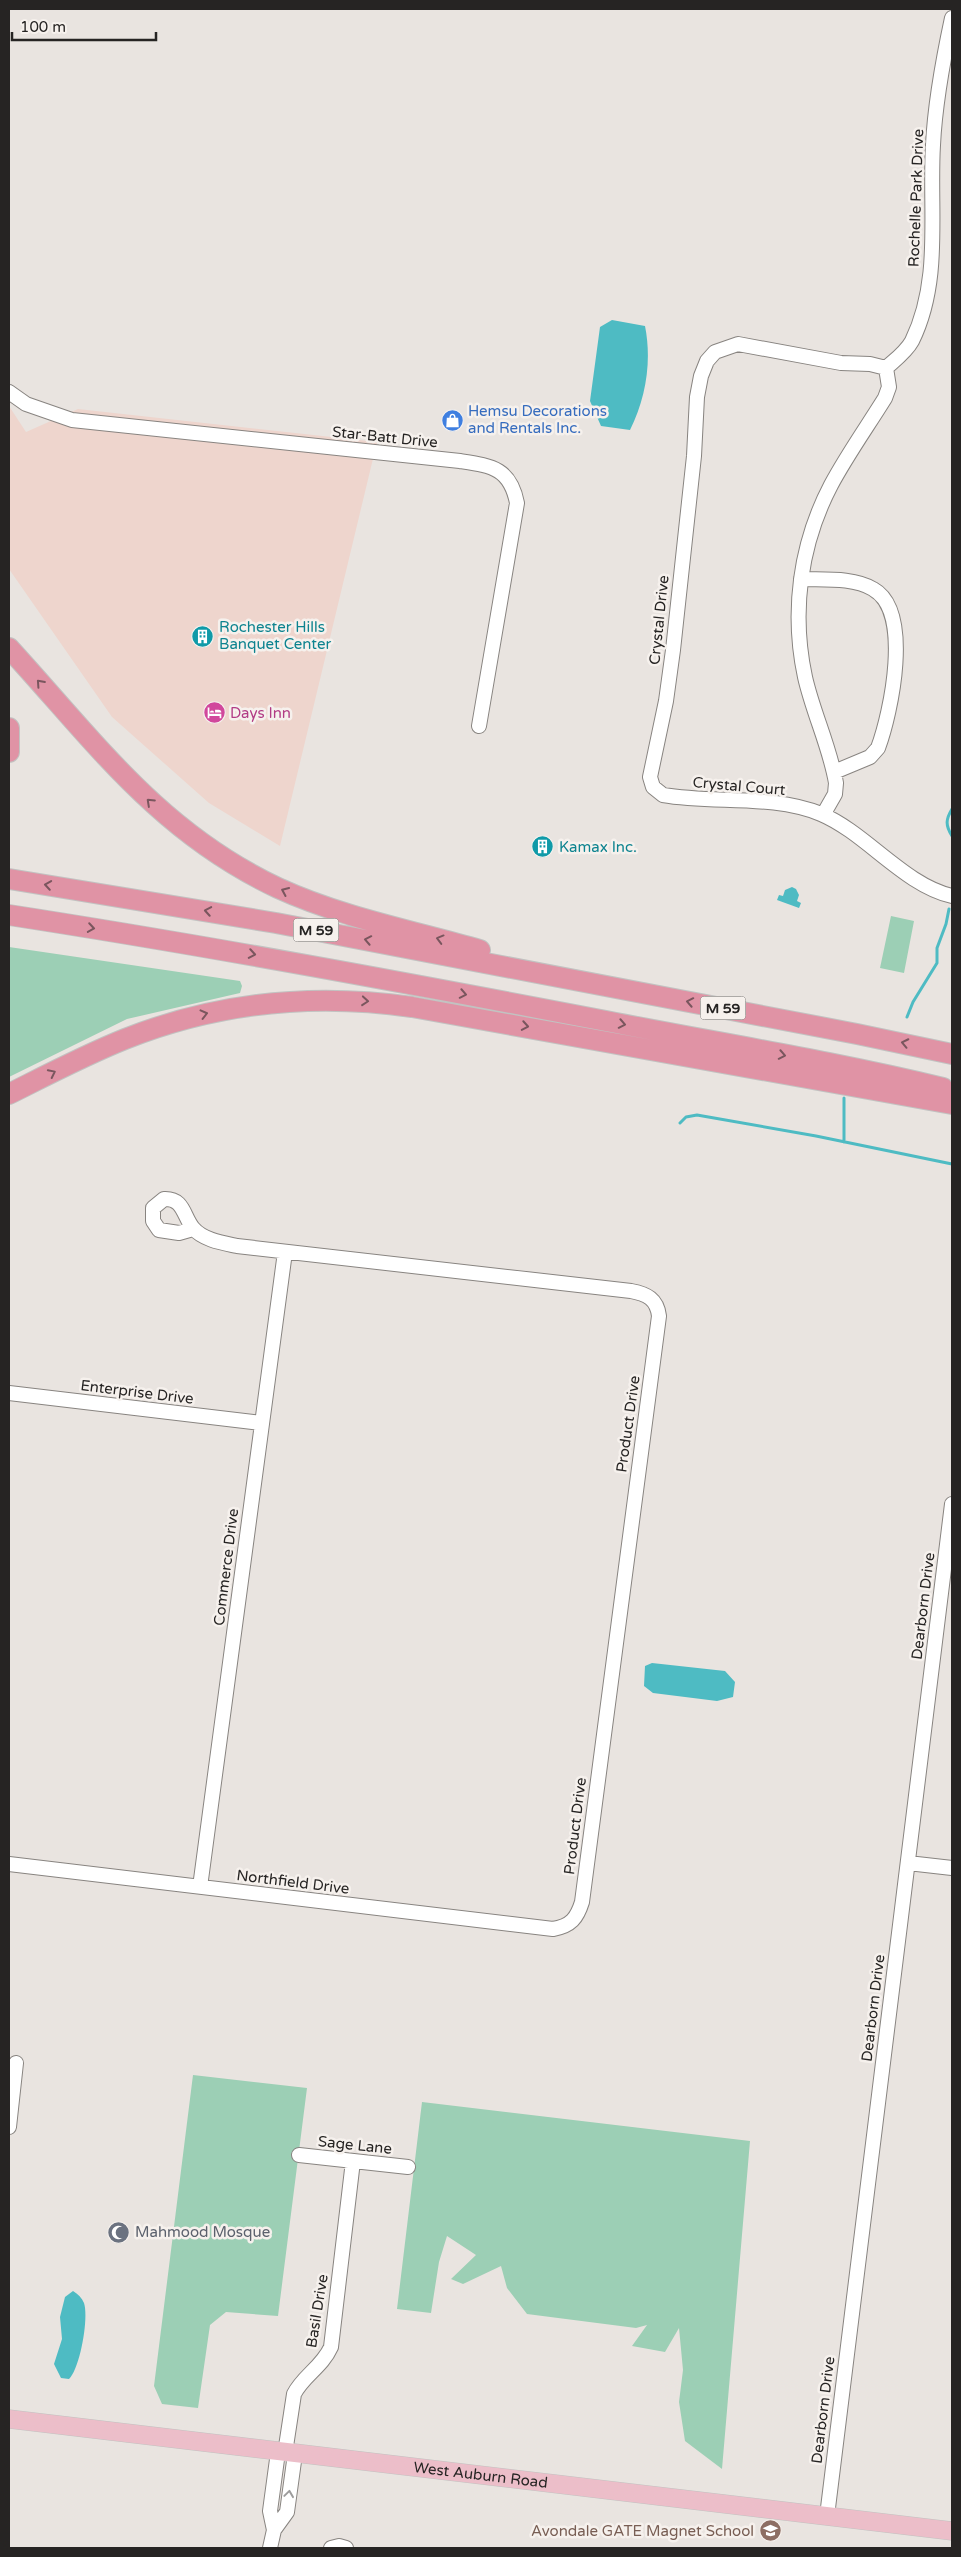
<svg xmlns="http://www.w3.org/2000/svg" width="961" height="2557" viewBox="0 0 961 2557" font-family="'Varela Round',sans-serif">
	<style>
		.commercial { fill: #eed5cd }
		.green { fill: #9ccfb5 }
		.water { fill: #4ebbc3 }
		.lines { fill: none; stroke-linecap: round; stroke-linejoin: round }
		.stream { stroke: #4ebbc3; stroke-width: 3 }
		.minor-casing { stroke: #888480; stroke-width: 16 }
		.major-casing { stroke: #c2c2c1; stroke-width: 19 }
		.highway-casing { stroke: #c2c2c1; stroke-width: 22 }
		.minor { stroke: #fff; stroke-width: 14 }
		.major { stroke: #ecbec9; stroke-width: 18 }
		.highway { stroke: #e093a5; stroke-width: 20 }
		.oneway { stroke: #7a565e }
		.oneway2 { stroke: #9d9c9c }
		.labels { text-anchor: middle; stroke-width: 5; stroke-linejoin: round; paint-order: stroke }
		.shield { fill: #f6f1ed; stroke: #646260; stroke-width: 1 }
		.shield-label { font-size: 14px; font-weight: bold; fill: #262423 }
		.street-label { font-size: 15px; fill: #262423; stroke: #f6f1ed }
		.shop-label { font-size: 15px; fill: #366cbe; stroke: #f6f1ed; text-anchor: start }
		.culture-label { font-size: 15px; fill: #0d838f; stroke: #f6f1ed; text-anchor: start }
		.hotel-label { font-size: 15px; fill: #b23c85; stroke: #f6f1ed; text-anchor: start }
		.worship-label { font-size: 15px; fill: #5b616d; stroke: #f6f1ed; text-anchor: start }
		.education-label { font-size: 15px; fill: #785e54; stroke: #f6f1ed; text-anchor: end }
	</style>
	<rect width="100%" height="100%" fill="#e9e4e0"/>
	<path class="commercial" d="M9,406L26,432L78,409L377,442L280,846L209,803L112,717L9,569Z"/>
	<path class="green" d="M891,916L914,921L904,973L880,968Z
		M9,947L240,981L242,986L240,993L127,1019L9,1077Z
		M193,2075L307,2088L278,2316L226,2312L210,2325L198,2408L162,2404L154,2386Z
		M422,2102L750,2141L722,2469L685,2441L679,2402L683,2370L679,2328L665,2352L632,2346L647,2325L636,2328L527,2314L507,2288L501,2266L463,2284L451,2279L476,2255L447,2236L439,2262L431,2313L397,2309Z"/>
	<path class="water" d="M612,320L645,326C652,361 646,398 630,430L601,426L590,401L600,327Z
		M792,887L796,889L799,895L797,901L801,903L799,908L777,900L779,895L783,896L785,890Z
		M652,1663L725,1671L735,1682L733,1697L717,1701L653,1693L644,1686L645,1666Z
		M73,2291C78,2294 82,2298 84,2303C89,2318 80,2369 69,2379L61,2378L54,2364L62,2339L60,2317L65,2297Z"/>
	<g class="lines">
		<path class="stream" d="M952,809C946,819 945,825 952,836
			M907,1017L913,1002L937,963V948L946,924L949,909
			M844,1098V1142
			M680,1123L686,1117L697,1115L816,1136L952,1164"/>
		<defs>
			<path id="minor" d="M886,368L870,364L841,363L738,344L715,352L707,361L701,376L697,397L694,456L673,650L666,701L650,777L653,787L663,795C714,804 772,794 821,814C866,833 904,885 952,896
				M9,392L26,404L72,420L460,461C492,466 510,468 517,503L479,726
				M801,579C823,580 853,577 873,589C913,611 891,713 878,748L870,757L834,772
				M823,815L835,794L836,783C830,747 813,713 805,677C791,612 800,544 831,485C847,455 867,427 885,398L889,387L886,368C895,360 906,352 912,341C942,280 929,210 933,145C935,102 943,60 952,18
				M9,1393L261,1423
				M908,1863L952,1868
				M9,1864L553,1929C571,1926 577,1918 582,1902L659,1316C657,1299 647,1294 631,1291L237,1246C223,1243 203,1240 193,1228C183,1216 184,1198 164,1199L153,1208V1221L159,1230L179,1233L193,1229
				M200,1887L285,1252
				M9,2127L16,2063
				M299,2155L408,2167
				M285,2453L294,2394C303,2376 322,2367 331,2347L353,2161
				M827,2516L952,1504
				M274,2530L287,2512L295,2454
				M270,2548L274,2530L270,2511L278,2452
				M331,2548L339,2546L346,2548"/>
			<g id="major">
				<path id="s1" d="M9,2419L952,2531"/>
			</g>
			<path id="highway" d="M9,648C95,742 159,832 278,888C341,917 413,931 480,950
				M9,728V752
				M9,879L276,923L857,1034L952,1054
				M9,915C209,946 407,983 606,1021C718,1043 832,1061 943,1088
				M9,1094C47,1075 85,1055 125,1039C218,1002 314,993 412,1007L952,1104"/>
		</defs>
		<use href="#minor" class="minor-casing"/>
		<use href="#major" class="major-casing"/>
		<use href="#highway" class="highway-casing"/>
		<use href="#minor" class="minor"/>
		<use href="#major" class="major"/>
		<use href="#highway" class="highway"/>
	</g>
	<defs><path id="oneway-chevron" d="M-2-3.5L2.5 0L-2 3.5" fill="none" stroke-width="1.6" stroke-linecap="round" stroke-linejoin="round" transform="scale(1.25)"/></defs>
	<g class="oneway">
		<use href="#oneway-chevron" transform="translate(40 683) rotate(-132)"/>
		<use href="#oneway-chevron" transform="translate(150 802) rotate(-137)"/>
		<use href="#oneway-chevron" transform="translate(48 885) rotate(-171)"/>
		<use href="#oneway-chevron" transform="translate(285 891) rotate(-156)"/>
		<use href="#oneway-chevron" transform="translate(208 911) rotate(-170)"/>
		<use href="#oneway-chevron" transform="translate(91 928) rotate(9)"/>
		<use href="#oneway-chevron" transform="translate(440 939) rotate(-165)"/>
		<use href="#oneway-chevron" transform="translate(368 940) rotate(-169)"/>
		<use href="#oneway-chevron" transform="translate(252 954) rotate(10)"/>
		<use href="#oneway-chevron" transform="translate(463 994) rotate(11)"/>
		<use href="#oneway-chevron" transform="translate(365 1001) rotate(5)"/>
		<use href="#oneway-chevron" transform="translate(690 1002) rotate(-169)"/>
		<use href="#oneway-chevron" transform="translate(204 1014) rotate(-14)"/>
		<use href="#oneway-chevron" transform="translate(622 1024) rotate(11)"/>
		<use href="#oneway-chevron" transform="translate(525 1026) rotate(10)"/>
		<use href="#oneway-chevron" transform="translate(905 1043) rotate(-168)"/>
		<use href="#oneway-chevron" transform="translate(782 1055) rotate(11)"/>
		<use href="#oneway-chevron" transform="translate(52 1073) rotate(-26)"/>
	</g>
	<use class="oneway2" href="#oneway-chevron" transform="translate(289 2494) rotate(-82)"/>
	<defs>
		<symbol id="shop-disc" viewBox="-11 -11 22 22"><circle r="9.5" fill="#3f7fe0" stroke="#f6f1ed"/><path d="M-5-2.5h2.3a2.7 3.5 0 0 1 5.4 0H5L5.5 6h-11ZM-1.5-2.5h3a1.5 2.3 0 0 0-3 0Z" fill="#fff"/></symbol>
		<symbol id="building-disc" viewBox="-11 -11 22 22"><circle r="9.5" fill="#0f9aa8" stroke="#f6f1ed"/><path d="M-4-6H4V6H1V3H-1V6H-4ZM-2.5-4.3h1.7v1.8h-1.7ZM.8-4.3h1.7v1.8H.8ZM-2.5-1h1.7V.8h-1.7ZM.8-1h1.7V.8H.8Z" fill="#fff"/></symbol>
		<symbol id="hotel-disc" viewBox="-11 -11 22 22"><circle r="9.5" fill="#d1479c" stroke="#f6f1ed"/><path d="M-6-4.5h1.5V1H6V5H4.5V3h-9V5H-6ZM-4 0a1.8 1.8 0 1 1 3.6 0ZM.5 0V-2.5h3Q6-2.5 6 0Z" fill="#fff"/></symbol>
		<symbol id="mosque-disc" viewBox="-11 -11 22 22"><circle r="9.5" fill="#6b7280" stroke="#f6f1ed"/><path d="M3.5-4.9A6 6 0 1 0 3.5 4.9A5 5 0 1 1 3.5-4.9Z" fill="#fff"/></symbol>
		<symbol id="school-disc" viewBox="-11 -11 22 22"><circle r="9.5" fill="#8d6e63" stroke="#f6f1ed"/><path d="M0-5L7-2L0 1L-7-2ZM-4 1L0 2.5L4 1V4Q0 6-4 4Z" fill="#fff"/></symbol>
	</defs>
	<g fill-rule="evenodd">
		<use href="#shop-disc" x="440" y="408" width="25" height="25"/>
		<use href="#building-disc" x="190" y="624" width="25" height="25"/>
		<use href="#hotel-disc" x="202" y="700" width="25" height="25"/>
		<use href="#building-disc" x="530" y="834" width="25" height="25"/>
		<use href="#mosque-disc" x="106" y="2220" width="25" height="25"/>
		<use href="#school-disc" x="758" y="2518" width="25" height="25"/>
	</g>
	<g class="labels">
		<g class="shield">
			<rect x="293.5" y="918.5" width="45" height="23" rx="4"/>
			<rect x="700.5" y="996.5" width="45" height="23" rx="4"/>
		</g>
		<g class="shield-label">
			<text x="316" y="935">M 59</text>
			<text x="723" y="1013">M 59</text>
		</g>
		<g class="street-label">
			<text transform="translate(916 198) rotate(-88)" y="5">Rochelle Park Drive</text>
			<text transform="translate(385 437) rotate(6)" y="5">Star-Batt Drive</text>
			<text transform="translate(659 620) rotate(-84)" y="5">Crystal Drive</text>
			<text transform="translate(739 786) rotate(5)" y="5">Crystal Court</text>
			<text transform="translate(137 1392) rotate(7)" y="5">Enterprise Drive</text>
			<text transform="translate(628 1424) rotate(-82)" y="5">Product Drive</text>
			<text transform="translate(226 1567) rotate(-83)" y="5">Commerce Drive</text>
			<text transform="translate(923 1606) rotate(-83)" y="5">Dearborn Drive</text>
			<text transform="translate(575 1826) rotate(-83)" y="5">Product Drive</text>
			<text transform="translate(293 1882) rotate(7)" y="5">Northfield Drive</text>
			<text transform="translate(873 2008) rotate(-83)" y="5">Dearborn Drive</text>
			<text transform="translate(355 2145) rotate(6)" y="5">Sage Lane</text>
			<text transform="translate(317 2311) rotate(-81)" y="5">Basil Drive</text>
			<text transform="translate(823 2410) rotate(-83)" y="5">Dearborn Drive</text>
			<text dy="5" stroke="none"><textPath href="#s1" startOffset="475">West Auburn Road</textPath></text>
		</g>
		<g class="shop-label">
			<text x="468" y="416">Hemsu Decorations<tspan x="468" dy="17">and Rentals Inc.</tspan></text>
		</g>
		<g class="culture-label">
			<text x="219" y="632">Rochester Hills<tspan x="219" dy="17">Banquet Center</tspan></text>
			<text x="559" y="852">Kamax Inc.</text>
		</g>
		<g class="hotel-label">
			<text x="230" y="718">Days Inn</text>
		</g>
		<g class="worship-label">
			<text x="135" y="2237">Mahmood Mosque</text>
		</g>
		<g class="education-label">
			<text x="754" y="2536">Avondale GATE Magnet School</text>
		</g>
	</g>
	<rect width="961" height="2557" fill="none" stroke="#262423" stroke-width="20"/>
	<path d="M12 32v8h144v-8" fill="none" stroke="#262423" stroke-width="2.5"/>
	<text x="20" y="32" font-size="15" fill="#262423" stroke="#f6f1ed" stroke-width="4" paint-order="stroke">100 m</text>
</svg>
